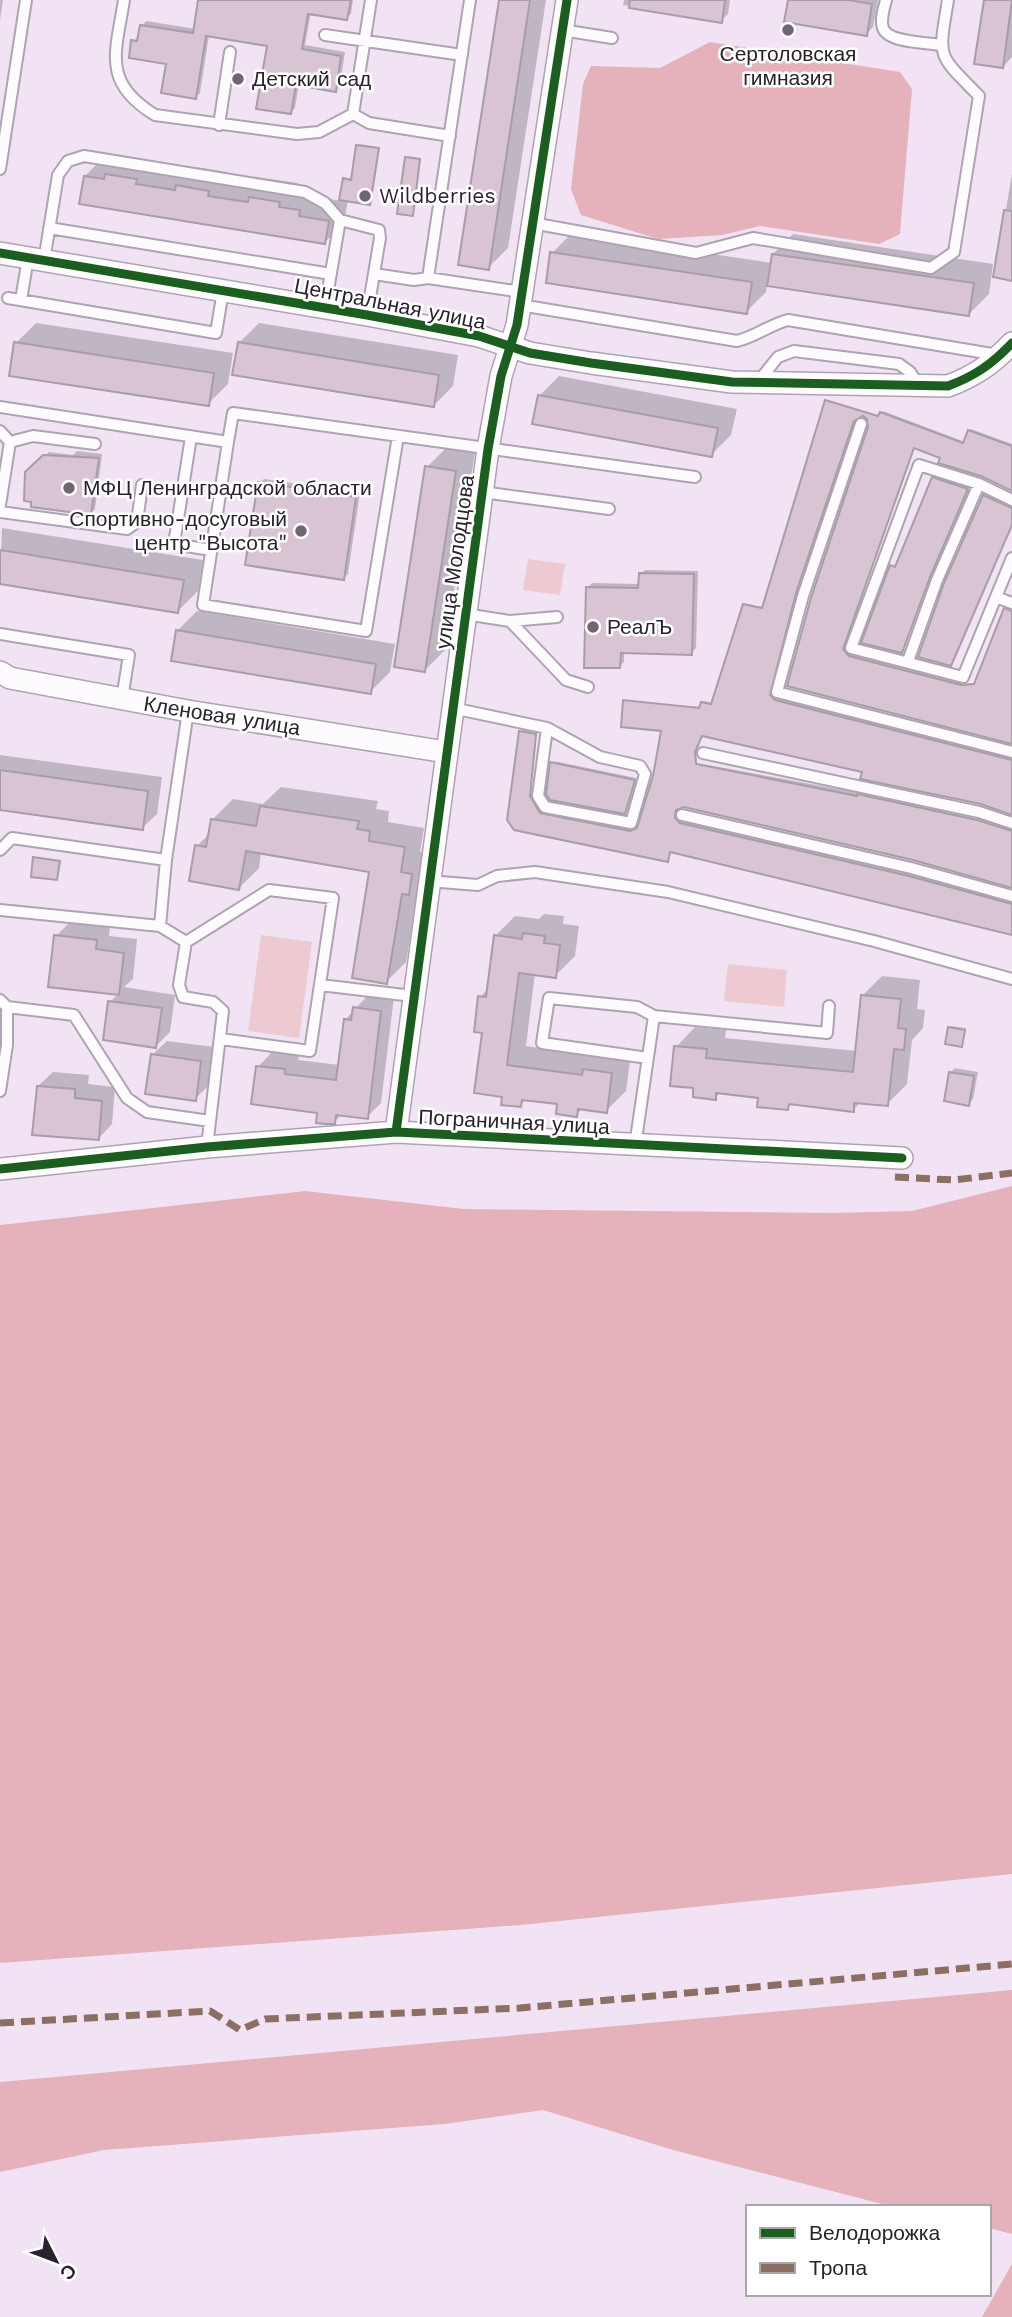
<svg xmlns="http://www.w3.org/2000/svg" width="1012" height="2317" viewBox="0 0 1012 2317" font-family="'Work Sans',sans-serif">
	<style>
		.green { fill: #edc9d2 }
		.forest { fill: #e5b1bb }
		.shadow { fill: #0003 }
		.building { fill: #d9c4d3; stroke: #a89da7; stroke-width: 2 }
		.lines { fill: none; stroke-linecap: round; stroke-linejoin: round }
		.lane-casing { stroke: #aea4b1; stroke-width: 14 }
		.street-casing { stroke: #aea4b1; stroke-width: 24 }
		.lane { stroke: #fdfbfd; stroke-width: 10 }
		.street { stroke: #fdfbfd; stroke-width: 21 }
		.quiet { stroke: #8d6e63; stroke-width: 7; stroke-dasharray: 14 7; stroke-linecap: butt }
		.cycleway-casing { stroke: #fff; stroke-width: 13 }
		.cycleway { stroke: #1b5e20; stroke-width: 9 }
		.poi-dot { fill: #706672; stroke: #fff; stroke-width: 2.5 }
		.labels { text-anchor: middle; stroke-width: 5; stroke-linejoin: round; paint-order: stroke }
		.poi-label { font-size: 21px; fill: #2a222c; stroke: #fff; text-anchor: start }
		.street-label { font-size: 21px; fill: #2a222c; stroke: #fff }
	</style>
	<rect width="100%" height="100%" fill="#f1e3f4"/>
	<path class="green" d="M528,559L565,564L560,595L523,590Z
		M261,935L312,942L299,1038L248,1031Z
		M728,964L787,970L784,1007L724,1001Z"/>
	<path class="forest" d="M710,42L900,72L912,89L900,234L879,244L760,226L722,235L658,239L581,215L571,189L583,84L591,66L660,68Z
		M1012,1186V1874L521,1925L0,1963V1225L305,1191L464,1209L832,1213L912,1211Z
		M1012,1990V2234L989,2228V2207H894L673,2150L543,2110L444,2124L104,2150L0,2172V2082Z
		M1012,2264V2317H982Z"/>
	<path class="shadow" d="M0,0H3L0,20Z
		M200,0H353L351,14L347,18L311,12L305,45L345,52L340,85L335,90L299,84L295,108L291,112L269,44L209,35L200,93L195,97L168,63L133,41L140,37L142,26L146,21L196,29Z
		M500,0H546L508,248L488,268Z
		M624,0H730L728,14L721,21L623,5Z
		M790,0H878L873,27L866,34Z
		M985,0H1012V57L1003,67Z
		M359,144L379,147L371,202L348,200L344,223L325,242L85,176L104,157L122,160L126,156L155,161V165L192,171L196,167L227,172L226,177L265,183L269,179L298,183V188L318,191L317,197L341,201L344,179H353Z
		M408,156L421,158L412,214L406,158Z
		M1012,173V279L995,276Z
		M572,233L772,263L773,254L793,234L993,264L989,294L969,314L767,285L766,292L746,312L552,253Z
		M36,323L233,353L228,384L208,404L16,343Z
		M259,323L458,355L453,386L433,406L239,343Z
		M559,376L737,409L731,435L711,455L539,396Z
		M826,402L886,420L883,411L965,442L971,429L1012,444V489L915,446L844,646L851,654L964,684L976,683L1006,611L1012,609V742L789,685L870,427L868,417L858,415L797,590L770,693L777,698L1012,758V813L864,771L702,734L696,749L697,763L860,793L979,819L1012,829V886L914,859L684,806L675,811L682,821L911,875L1012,902V933L671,850L667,860L515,828L522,730L537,732L531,794L542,812L632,830L639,827L654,777L663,729L625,701L701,707L704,701L713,703L745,605L765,607Z
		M447,447L475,452L445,650L425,670L427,467Z
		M77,451L102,454L95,509L91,513L33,500L27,473L49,452L73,455Z
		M935,477L969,487L931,574L902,651L892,566H897Z
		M264,479L360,493L348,574L343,578L259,483Z
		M986,494L1012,506V524L984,496Z
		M2,528L203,560L198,591L178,611L0,582Z
		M645,570L698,571L696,648L691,653L624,651V662L619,667L588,587L592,583L640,584L641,574Z
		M197,611L395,644L390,672L370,692L177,631Z
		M0,755L162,777L157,814L142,828L0,809Z
		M554,761L636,778L627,810L625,812Z
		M281,787L378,801L376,809L389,811L388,822L424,828L420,852L431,854L420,882L406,962L386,982L371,870L261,852L259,868L239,888L197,846L211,832L213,819L233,799L263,804Z
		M37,857L61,860L58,876L56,878L35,858Z
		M544,914L564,916L563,924L579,926L575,956L555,976L535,973L526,1046L599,1056L631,1054L626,1091L606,1111L583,1108L576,1115L559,1103L527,1099L520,1105L504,1095L484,1031L480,997L489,988L495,936L515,916L539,919Z
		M70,922L110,926L109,936L137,939L133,979L124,987L175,995L170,1032L156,1046L110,1002L119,993L56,936Z
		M882,976L920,980L917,1009L925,1010L923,1028L912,1040L907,1084L887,1104L861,1102L853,1110L793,1102L787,1108L760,1096L721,1092L715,1098L695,1087L676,1047L695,1027L726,1030L725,1038L857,1051L862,996Z
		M369,994L394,997L381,1103L367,1117L342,1114L334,1122L258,1067L272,1052L299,1056L298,1060L340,1065L345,1020Z
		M951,1026L966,1028L962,1045L950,1028Z
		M167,1041L215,1047L209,1085L195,1099L152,1055Z
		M955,1068L978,1072L973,1099L969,1104L951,1072Z
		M53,1072L89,1075L88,1084L115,1087L112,1124L98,1139L38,1086Z"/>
	<path class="building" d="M198,0H351L347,20L308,14L302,49L341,56L336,92L296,85L291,114L256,109L267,46L206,36L196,99L161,93L166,64L129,58L131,40L137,41L140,25L193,33Z
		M499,0H530L489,270L458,265Z
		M630,0H725L722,23L629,8Z
		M788,0H848L872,4L867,36L784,22Z
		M984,0H1012L1003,68L974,64Z
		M356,145L379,148L370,205L339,200L343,178L351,180Z
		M405,157L420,159L413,216L397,214Z
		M105,174L137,179L136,184L175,190L176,185L209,191L208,196L248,202L249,197L280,202L279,207L300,210L299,216L329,221L325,244L79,204L84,176L104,179Z
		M1004,210L1012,211V281L993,277Z
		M550,252L752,282L747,314L546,283Z
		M772,254L974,283L969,316L767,286Z
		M14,342L214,373L209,406L9,376Z
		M238,342L439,375L434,407L232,375Z
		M538,395L718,428L712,457L532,424Z
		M825,400L878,416L880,412L963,443L968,430L1012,446V491L981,476L938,463L940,458L914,448L843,649L849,656L961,685L974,684L1004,608L1012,611V744L787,686L811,598L868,427L867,419L863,416L854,421L796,593L770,695L775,700L1012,760V815L981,804L860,779L862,772L702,736L695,752L696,764L857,796V794L977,820L1012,831V888L913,860L684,807L676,810L675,818L680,823L909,876L1012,904V935L670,852L668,862L514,830L507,820L519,731L536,734L530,796L540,813L630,831L637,828L653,776L661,731L621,727L623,700L699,708L701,702L711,704L743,604L762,608Z
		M43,455L99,458L91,515L31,507V502L24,501L25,472Z
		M425,466L456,471L425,672L394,667Z
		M932,477L968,489L930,577L902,653L861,643L890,565L895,567Z
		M258,482L356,497L344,580L245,565Z
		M983,495L1012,508V525L951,666L918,657L944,583Z
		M0,550L184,580L178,613L0,584Z
		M639,573L694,574L692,655L621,653L620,668H584L586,587L638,588Z
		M176,630L376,664L371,694L171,661Z
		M550,762L635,780L625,814L550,800L546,794Z
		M0,770L148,791L143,830L0,810Z
		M260,806L359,821L357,829L370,831L369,841L405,847L401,872L412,874L409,895L402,894L387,984L352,978L369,872L246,851L239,890L189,881L195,845L206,847L211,819L256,826Z
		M33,857L60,861L57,880L31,877Z
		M523,933L545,936L544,943L560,945L556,978L519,973L507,1065L582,1075L583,1069L612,1073L607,1113L578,1109L577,1117L556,1114L557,1104L522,1100L521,1107L501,1105L502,1097L474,1093L482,1033L474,1032L478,996L486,997L494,935L522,939Z
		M54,935L97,940L96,949L124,953L119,995L48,987Z
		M861,995L901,999L898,1028L906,1029L904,1050L894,1049L888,1106L854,1103V1112L789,1104L788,1110L757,1107L758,1098L716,1093V1100L693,1097V1088L670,1086L674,1046L707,1049L706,1058L853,1072Z
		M108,1001L162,1008L156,1048L103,1040Z
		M353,1007L381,1011L368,1119L336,1115L335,1124H326L316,1123L317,1113L251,1104L256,1066L285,1069V1074L336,1080L344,1019L351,1020Z
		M948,1027L965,1030L962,1047L945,1044Z
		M151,1054L201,1061L196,1101L145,1094Z
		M949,1072L974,1076L969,1106L944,1101Z
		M37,1086L75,1089V1098L102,1101L99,1140L32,1135Z"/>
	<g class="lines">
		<defs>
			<path id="lane" d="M124,0C116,52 101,82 155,115L297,134L319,132L353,114L371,0
				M886,0C884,8 880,20 883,28C888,43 926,42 940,45
				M562,30L612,38
				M325,35L462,55
				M353,114L369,123L450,136
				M219,125L230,52
				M0,169L26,0
				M532,223L696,253L753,238L931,268L954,252L979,96C937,53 938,60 948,0
				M49,228L331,274
				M44,261L58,175L68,161L84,156L305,192L325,203L340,220
				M374,274L414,280L428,278L522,292
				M428,278L470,0
				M8,298L216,333L223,291
				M21,300L28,258
				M520,305L737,341C755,337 769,325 788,320L998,355
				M325,308L340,220L379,230L380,238L367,315
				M758,382L778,357L794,351L899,364L910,372L919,385
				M0,407L228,442L233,413L695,477
				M861,424L803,596L777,692L1012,752
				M0,431L10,442L0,505
				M191,437L174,544L211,550
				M10,442L33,436L95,444
				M228,442L203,605L366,631L398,436
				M482,492L609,509
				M1012,500L979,484L919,465L851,648L963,677L1012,558
				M0,512L127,529L137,522L142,485
				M996,597L1012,603
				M465,614L510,621L566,680L588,687
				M510,621L557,617
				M0,634L129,655L122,699
				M908,661L937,580L979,484
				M452,708L547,728L600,757L640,766L645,774L631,823L545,807L538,796L547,728
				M188,711L166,860L160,926L186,942L179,985L183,997L213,1002L223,1011L207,1147
				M703,753L979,812L1012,823
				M682,815L911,868L1012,896
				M0,850L12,838L166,860
				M428,881L478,885L497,876L535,872L668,892L874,941L1012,979
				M0,910L160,926
				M186,942L269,890L333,898L310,1051L221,1039
				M320,985L413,996
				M0,1000L7,1007V1045L0,1091
				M7,1007L74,1015L127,1098L147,1112L210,1121
				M648,1058L542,1043L549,998L637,1007L654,1016
				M635,1146L654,1016L827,1033L829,1006"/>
			<path id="street" d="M0,253L367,315L479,336L530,353L591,363L732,382L948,386C975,376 992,364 1012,343
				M0,672L10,678L188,711L446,752
				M396,1132L488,449L501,376L517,325L567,0
				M0,1169L207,1147L396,1132L902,1158"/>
		</defs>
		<use href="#lane" class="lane-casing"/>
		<use href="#street" class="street-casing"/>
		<use href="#lane" class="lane"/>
		<use href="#street" class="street"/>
		<path class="quiet" d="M895,1177L954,1180L1012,1173
			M0,2023L210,2011L240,2030L265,2019L520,2008L1012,1964"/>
		<defs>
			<path id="cycleway" d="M0,253L367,315L479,336L530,353L591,363L732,382L948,386C975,376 992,364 1012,343
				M396,1132L488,449L501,376L517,325L567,0
				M0,1169L207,1147L396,1132L902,1158"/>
		</defs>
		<use href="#cycleway" class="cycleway-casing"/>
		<use href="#cycleway" class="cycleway"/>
	</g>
	<g class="poi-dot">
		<circle cx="788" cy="30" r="7"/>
		<circle cx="238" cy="79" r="7"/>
		<circle cx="365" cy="196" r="7"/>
		<circle cx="69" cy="488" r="7"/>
		<circle cx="301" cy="531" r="7"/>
		<circle cx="593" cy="627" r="7"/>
	</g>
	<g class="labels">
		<g class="poi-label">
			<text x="788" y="61" text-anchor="middle">Сертоловская<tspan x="788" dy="24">гимназия</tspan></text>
			<text x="252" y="86">Детский сад</text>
			<text x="379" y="203">Wildberries</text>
			<text x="83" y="495">МФЦ Ленинградской области</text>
			<text x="287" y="526" text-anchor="end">Спортивно-досуговый<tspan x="287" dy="24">центр "Высота"</tspan></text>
			<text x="607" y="634">РеалЪ</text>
		</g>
		<g class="street-label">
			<text transform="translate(390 304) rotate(11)" y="7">Центральная улица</text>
			<text transform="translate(455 562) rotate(-82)" y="7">улица Молодцова</text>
			<text transform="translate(222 716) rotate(9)" y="7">Кленовая улица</text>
			<text transform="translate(514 1122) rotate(3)" y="7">Пограничная улица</text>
		</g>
	</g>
	<rect x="746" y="2205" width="245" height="91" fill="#ffffff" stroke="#aaa7ab" stroke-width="2"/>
	<rect x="760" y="2228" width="35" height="10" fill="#1b5e20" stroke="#aaa7ab" stroke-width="2"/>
	<text x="809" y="2240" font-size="21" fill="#2a222c">Велодорожка</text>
	<rect x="760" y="2263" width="35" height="10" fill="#8d6e63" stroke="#aaa7ab" stroke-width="2"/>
	<text x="809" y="2275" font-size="21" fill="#2a222c">Тропа</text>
	<g transform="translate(56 2261) rotate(132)" stroke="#ffffff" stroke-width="5" paint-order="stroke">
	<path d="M0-5L12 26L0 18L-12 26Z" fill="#2a222c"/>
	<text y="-10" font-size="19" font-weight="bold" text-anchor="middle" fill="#2a222c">С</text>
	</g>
</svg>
